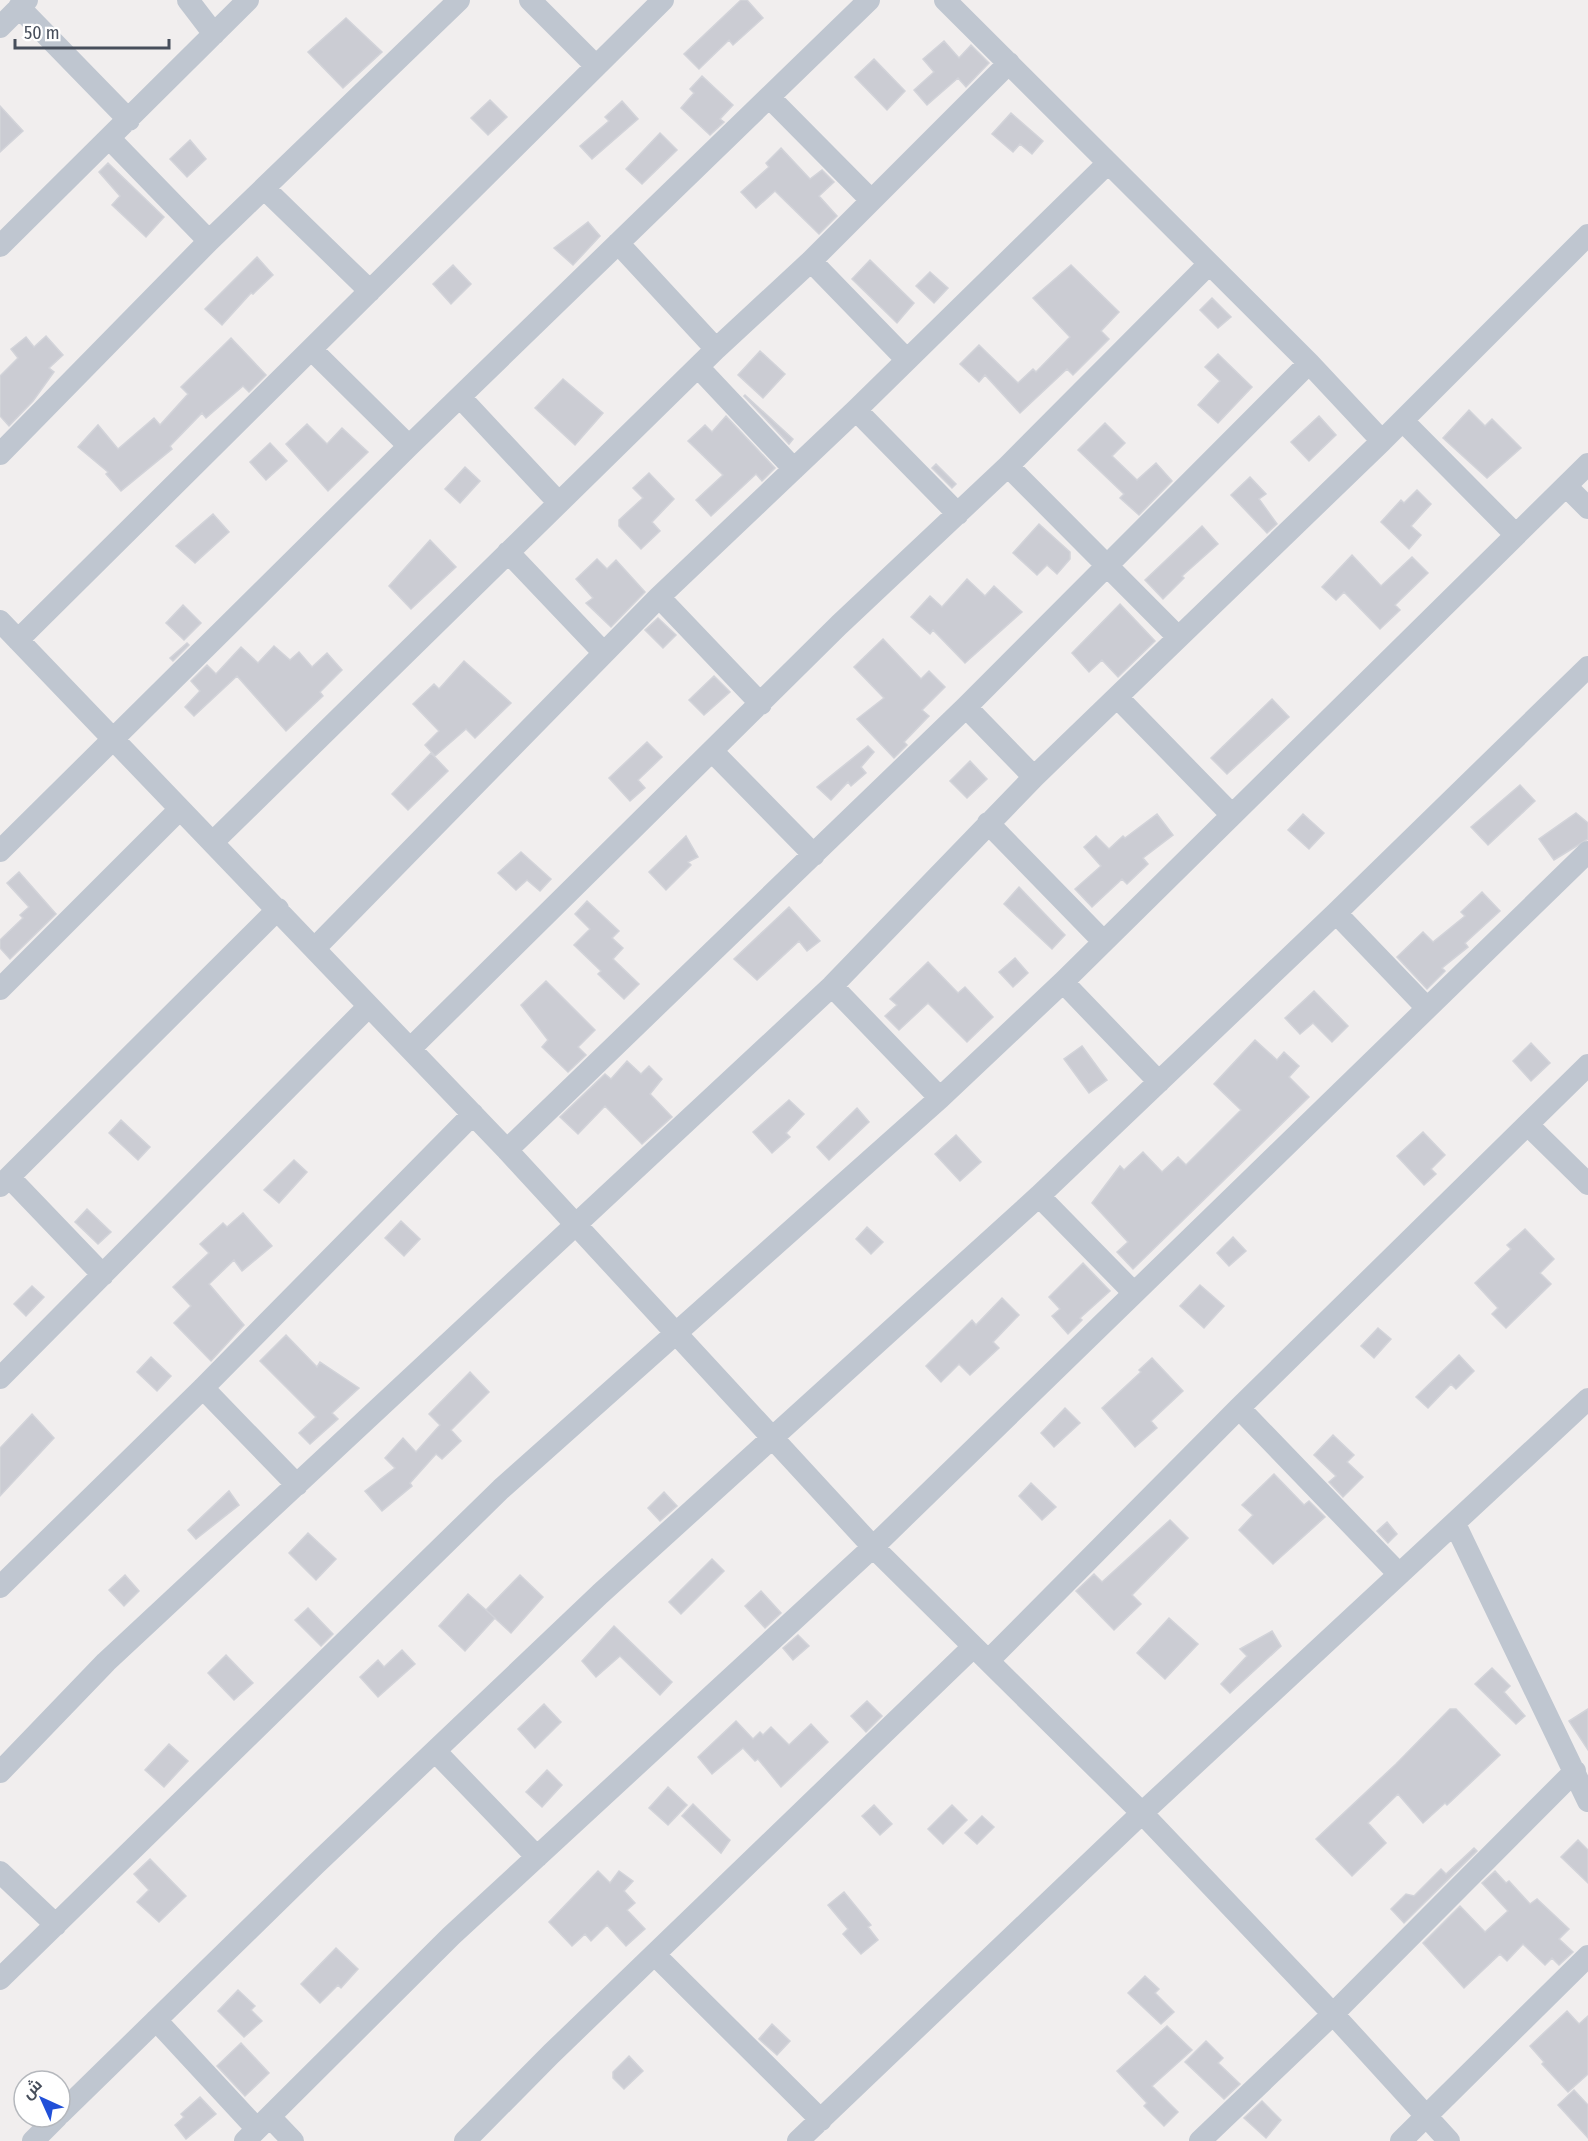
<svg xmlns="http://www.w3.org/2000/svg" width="1588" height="2141" viewBox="0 0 1588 2141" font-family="'Fira Sans Condensed',Cairo,sans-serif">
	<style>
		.building { fill: #cbccd3; stroke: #d2d3d9; stroke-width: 1.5 }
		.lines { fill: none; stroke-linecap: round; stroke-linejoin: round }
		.minor { stroke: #bfc6d0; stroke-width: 22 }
	</style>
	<rect width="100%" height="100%" fill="#f1eeee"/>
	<path class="building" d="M741,0H747L763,18L733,45L729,40L699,69L684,54Z
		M346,18L382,52L343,88L308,52Z
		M944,41L959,58L971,45L989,63L966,87L958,78L927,105L914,90L934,72L923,59Z
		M874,59L905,91L887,110L855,77Z
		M702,76L733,105L720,119L724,122L710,135L681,108L694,93L690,89Z
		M490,100L507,117L488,135L471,118Z
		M622,101L638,119L592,159L580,146L609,121L605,117Z
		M0,106L23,131L0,152Z
		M1011,113L1043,141L1032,154L1020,144L1013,152L992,134Z
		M660,133L677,150L642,184L626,169Z
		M190,140L206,159L187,177L170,159Z
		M781,148L810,179L822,170L834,182L819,196L837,216L819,234L775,191L756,208L741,192L769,167L766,163Z
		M108,163L164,217L146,237L112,205L120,196L99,172Z
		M588,222L600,236L573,265L554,248Z
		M257,257L273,275L253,294L251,293L222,325L205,309Z
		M870,260L914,303L897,323L852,279Z
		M453,265L471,284L451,304L433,284Z
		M1071,265L1119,312L1101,331L1109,339L1073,375L1067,369L1020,413L985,375L979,382L960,364L979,345L1018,383L1033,369L1036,372L1070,337L1033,298Z
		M930,272L948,288L934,303L916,286Z
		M1212,298L1231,317L1218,328L1200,310Z
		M46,336L63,355L49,368L54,372L33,401L9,426L0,416V376L18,358L11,349L26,337L34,347Z
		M231,338L266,375L249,392L243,386L206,418L202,413L170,446L172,449L121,491L106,474L108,472L78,447L98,425L118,449L154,418L160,425L188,394L181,387Z
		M760,351L785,374L763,398L738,375Z
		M1218,354L1252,387L1218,423L1198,405L1220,381L1205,367Z
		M563,379L603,413L575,445L535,408Z
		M745,395L793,439L789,444L744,396Z
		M1469,410L1485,426L1492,419L1521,448L1487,478L1443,438Z
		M726,416L775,468L762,481L756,474L711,516L696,500L723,475L688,441L705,425L712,432Z
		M1319,416L1336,435L1309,461L1291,442Z
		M1105,423L1125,443L1112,456L1137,480L1156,463L1172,481L1139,515L1120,498L1124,494L1078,450Z
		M307,424L327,444L342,428L368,452L328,491L286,444Z
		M270,443L287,461L266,480L250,462Z
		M936,464L956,484L952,488L932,468Z
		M465,467L480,481L460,503L445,489Z
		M649,473L674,499L652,522L660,531L641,549L619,526V520L643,498L633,488Z
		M1250,477L1266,494L1259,499L1277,524L1267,533L1231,495Z
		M1417,490L1431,504L1411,526L1421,535L1409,549L1381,522L1401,500L1404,503Z
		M213,514L229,532L195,563L176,546Z
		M1039,524L1070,552V559L1057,574L1047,565L1037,575L1013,553Z
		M1202,526L1218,544L1182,576L1184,578L1163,599L1145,580Z
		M430,540L456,567L411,609L389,586Z
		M1352,555L1381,586L1412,557L1428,573L1395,605L1400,610L1380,629L1344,592L1336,600L1322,587Z
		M597,559L607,569L616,560L645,592L611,627L586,603L593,598L576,579Z
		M967,579L985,596L994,586L1022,612L965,663L933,630L930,634L911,617L930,596L942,607Z
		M1120,604L1155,641L1118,677L1102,660L1089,672L1072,653Z
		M183,605L201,623L184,640L166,623Z
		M658,618L676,635L663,648L645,630Z
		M883,639L921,679L929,671L945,687L922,710L929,716L904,742L907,745L894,758L857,719L884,698L854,667Z
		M187,643L189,645L173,661L170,658Z
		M274,646L290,660L299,652L312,667L327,653L342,670L320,692L323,696L286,731L237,676L194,716L185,707L200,691L191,681L207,665L216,674L241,647L258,663Z
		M464,661L511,703L475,738L466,729L435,756L425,745L439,731L413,704L434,684L439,689Z
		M714,676L730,692L704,715L689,700Z
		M1272,699L1289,717L1227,774L1211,758Z
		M647,742L662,757L638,780L645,788L630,801L609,778Z
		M868,746L874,752L861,767L866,773L851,786L848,782L831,800L817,787Z
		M431,753L448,771L408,810L392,794Z
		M970,761L987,779L967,798L950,781Z
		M1520,785L1535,801L1488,845L1471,827Z
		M1576,813L1588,823V839L1554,860L1539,839Z
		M1157,814L1173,835L1143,858L1148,864L1127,884L1122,879L1092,907L1075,889L1101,866L1084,847L1096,836L1109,849L1123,836L1125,838Z
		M1303,814L1324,833L1309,849L1288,830Z
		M686,836L698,857L688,862L691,865L666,890L649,872Z
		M521,852L551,879L540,891L527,880L516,890L498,873Z
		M19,872L56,914L10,959L0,948V940L23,918L20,915L29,907L7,883Z
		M1019,887L1065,935L1052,949L1004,904Z
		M1482,892L1500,911L1465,943L1468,947L1442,968L1445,971L1427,989L1397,957L1423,932L1433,942L1465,916L1461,912Z
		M587,901L619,931L612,938L623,948L613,959L639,984L624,999L598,974L601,971L574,945L590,929L575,914Z
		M789,907L820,941L807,951L799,941L757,980L734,959Z
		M1015,958L1028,973L1013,987L999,972Z
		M928,962L958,993L965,987L993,1017L967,1042L928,1003L899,1030L885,1016L897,1005L890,999Z
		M546,981L595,1030L578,1047L586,1055L568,1072L542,1047L548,1040L521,1005Z
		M1314,991L1348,1026L1332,1042L1313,1023L1300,1034L1285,1018Z
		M1255,1040L1277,1060L1284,1052L1299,1066L1289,1077L1309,1097L1133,1269L1117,1252L1128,1242L1092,1203L1120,1166L1124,1170L1143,1152L1162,1172L1178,1157L1186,1165L1241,1110L1214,1084Z
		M1531,1043L1550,1063L1531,1081L1513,1061Z
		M1082,1046L1107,1080L1089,1093L1064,1059Z
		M627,1061L641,1074L649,1066L662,1079L650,1094L672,1117L642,1144L605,1106L578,1134L560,1117L605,1074L611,1079Z
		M789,1100L804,1114L786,1133L790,1137L772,1153L753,1132Z
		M857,1108L869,1122L829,1160L817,1147Z
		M121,1120L150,1147L138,1160L109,1133Z
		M1423,1132L1445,1155L1431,1169L1436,1174L1424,1185L1397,1156Z
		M956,1135L981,1162L960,1181L935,1154Z
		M294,1160L307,1172L279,1203L264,1190Z
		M87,1209L111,1232L98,1244L75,1222Z
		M243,1213L272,1246L242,1271L234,1260L209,1284L244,1325L211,1361L174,1323L191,1306L173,1287L209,1253L200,1244L223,1223L227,1227Z
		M401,1221L420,1239L404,1256L385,1238Z
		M867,1227L883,1242L871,1254L856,1239Z
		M1525,1229L1554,1259L1540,1273L1551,1284L1506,1328L1492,1314L1498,1308L1475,1283L1511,1249L1507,1245Z
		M1233,1237L1246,1251L1229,1266L1217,1253Z
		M1083,1263L1110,1291L1080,1318L1082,1320L1068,1334L1052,1316L1060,1309L1049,1297Z
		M1200,1285L1224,1306L1204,1328L1180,1306Z
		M32,1286L44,1297L26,1316L14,1304Z
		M1002,1298L1019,1315L993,1342L999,1348L970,1375L959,1364L941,1382L926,1366L972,1320L976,1325Z
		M1378,1328L1391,1339L1374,1358L1361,1346Z
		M286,1335L317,1367L320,1362L359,1388L332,1413L338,1419L310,1444L299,1433L316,1417L260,1361Z
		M1459,1355L1474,1371L1456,1389L1451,1384L1428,1408L1416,1397Z
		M151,1357L171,1376L157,1391L137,1372Z
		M1152,1358L1183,1391L1151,1421L1157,1428L1135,1447L1102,1408L1141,1372L1139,1370Z
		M470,1372L489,1392L451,1430L461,1441L442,1459L436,1454L410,1483L412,1486L382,1511L365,1491L395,1468L385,1458L403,1438L416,1452L440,1425L429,1414Z
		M1065,1408L1080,1423L1054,1447L1041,1433Z
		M32,1414L54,1438L0,1496V1448Z
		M1333,1435L1354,1455L1347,1462L1363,1477L1343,1497L1329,1482L1336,1476L1314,1455Z
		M1274,1474L1304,1505L1309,1501L1325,1517L1273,1564L1239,1530L1253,1515L1242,1505Z
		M1031,1483L1056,1507L1042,1520L1019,1496Z
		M229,1491L239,1505L196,1539L188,1530Z
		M664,1492L677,1506L660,1521L648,1508Z
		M1170,1520L1188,1538L1132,1595L1141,1604L1114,1630L1076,1591L1094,1574L1102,1582Z
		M1387,1522L1397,1534L1388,1543L1377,1531Z
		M308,1533L336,1559L316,1580L289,1553Z
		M712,1559L724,1571L681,1614L669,1602Z
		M125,1575L139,1591L124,1606L109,1590Z
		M520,1575L543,1597L511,1633L486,1610Z
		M761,1591L781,1613L765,1628L745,1606Z
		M468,1594L495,1618L465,1651L439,1626Z
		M308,1608L333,1634L321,1646L295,1620Z
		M1169,1618L1198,1644L1165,1679L1137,1653Z
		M614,1626L672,1682L660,1695L620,1656L596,1677L582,1661Z
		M1272,1631L1281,1646L1230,1693L1221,1684L1247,1656L1240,1649Z
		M798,1635L809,1646L793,1660L783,1648Z
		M402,1650L415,1664L378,1697L360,1677L378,1660L384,1667Z
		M226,1655L253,1683L234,1700L208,1673Z
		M1492,1668L1510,1686L1504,1692L1525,1716L1516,1724L1475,1684Z
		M867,1701L882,1716L866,1732L851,1716Z
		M544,1704L561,1722L535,1748L518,1729Z
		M1450,1709H1456L1500,1755L1447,1805L1445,1803L1423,1823L1398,1794L1368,1823L1386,1843L1352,1876L1316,1839L1396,1764Z
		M1588,1709V1750L1569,1721Z
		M736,1721L753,1739L760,1732L763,1735L771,1727L789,1745L811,1724L828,1742L781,1787L758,1759L755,1761L743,1748L712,1774L698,1757Z
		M169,1744L188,1761L164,1787L145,1770Z
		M547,1770L562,1785L542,1807L526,1792Z
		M668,1787L687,1805L668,1825L649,1808Z
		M693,1804L730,1840L721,1853L682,1816Z
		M874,1805L892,1824L880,1835L862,1816Z
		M952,1805L967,1820L943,1844L928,1829Z
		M982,1816L994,1827L977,1844L965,1833Z
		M1578,1840L1588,1850V1883L1561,1857Z
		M1474,1848L1477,1851L1404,1923L1391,1909L1406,1894L1414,1896L1441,1869L1446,1874Z
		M150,1859L186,1896L159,1922L137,1902L149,1890L134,1874Z
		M598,1871L610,1883L619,1871L633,1881L624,1891L635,1903L627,1910L645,1929L626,1946L607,1925L591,1941L585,1934L572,1946L549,1922Z
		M1495,1871L1506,1883L1509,1881L1530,1904L1537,1899L1569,1929L1559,1939L1573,1952L1559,1965L1552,1958L1545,1965L1523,1944L1507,1961L1500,1954L1464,1988L1423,1943L1460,1906L1485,1932L1508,1911L1482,1883Z
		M844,1892L871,1925L868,1927L878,1940L861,1954L843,1934L848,1929L828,1905Z
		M336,1948L358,1969L341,1988L338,1985L320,2003L301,1984Z
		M1145,1976L1159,1989L1155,1993L1174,2012L1161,2024L1128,1993Z
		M238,1990L255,2006L251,2010L262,2021L244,2037L218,2011Z
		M1567,2011L1579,2024L1588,2016V2074L1568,2092L1542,2064L1544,2062L1530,2046Z
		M772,2024L790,2041L777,2055L759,2039Z
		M1167,2026L1192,2050L1152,2086L1178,2112L1164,2126L1144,2106L1147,2103L1117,2071Z
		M1206,2041L1223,2058L1218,2063L1240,2084L1224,2099L1185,2062Z
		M241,2043L269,2073L245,2096L217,2066Z
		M629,2056L643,2071L624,2089L613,2078V2072Z
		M1574,2090L1588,2105V2138L1558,2105Z
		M200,2097L216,2114L186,2139L175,2125L184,2117L181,2114Z
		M1262,2101L1281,2120L1266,2138L1244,2118Z"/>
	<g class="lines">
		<path class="minor" d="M188,0L214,34
			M530,0L596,66
			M19,7L129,120
			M0,27L27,0
			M769,97L870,199
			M110,139L209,241
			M265,189L370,291
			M618,243L716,349
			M0,246L248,0
			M811,261L907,360
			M312,350L409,446
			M699,368L794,469
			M460,397L559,503
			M856,410L958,514
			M1403,421L1516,535
			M1382,441L1588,235
			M0,454L209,241L459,0
			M1008,466L1177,636
			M1566,486L1588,508
			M508,552L603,652
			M659,597L761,704
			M0,621L507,1150L873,1547L1142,1813L1333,2014L1449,2141
			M18,640L663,0
			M1117,697L1232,815
			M966,707L1034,777
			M712,751L814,855
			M988,823L1103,941
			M213,842L716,349L811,261L1009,63
			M0,851L409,446L869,0
			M1336,913L1427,1008
			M316,947L659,597L856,410L1108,163
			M1063,982L1159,1082
			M832,986L940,1098
			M0,989L180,809
			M411,1048L839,625L1008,466L1209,264
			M1528,1125L1588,1184
			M507,1150L966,707L1309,363
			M10,1178L103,1275
			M0,1186L278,909
			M1039,1196L1134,1293
			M0,1378L369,1006
			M203,1388L297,1485
			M1239,1408L1398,1573
			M1455,1524L1588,1801
			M0,1587L203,1388L473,1114
			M989,1660L1239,1408L1588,1065
			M436,1752L537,1857
			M0,1772L106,1662L832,986L1034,777L1382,441L1309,363L945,0
			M0,1872L56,1925
			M655,1955L821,2120
			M0,1979L501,1489L940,1098L1063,982L1588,464
			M156,2020L257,2129
			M60,2114L315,1865L600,1594L1039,1196L1336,913L1588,667
			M270,2117L293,2141
			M33,2141L57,2117
			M245,2141L451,1936L873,1547L1588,852
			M465,2141L551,2054L973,1647
			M798,2141L1142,1813L1588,1399
			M1200,2141L1333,2014L1575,1771
			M1401,2141L1588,1956"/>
	</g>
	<g transform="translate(42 2099) rotate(315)"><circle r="28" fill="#ffffff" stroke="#b5b8bd" stroke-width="1.5"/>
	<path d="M0-4.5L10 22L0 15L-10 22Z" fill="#2150d8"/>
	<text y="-9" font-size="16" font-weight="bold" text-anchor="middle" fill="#474e5b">ش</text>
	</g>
	<path d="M15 39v9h154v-9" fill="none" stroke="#474e5b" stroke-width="3"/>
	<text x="24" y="39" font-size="18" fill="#474e5b" stroke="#ffffff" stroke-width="4.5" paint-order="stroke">50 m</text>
</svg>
